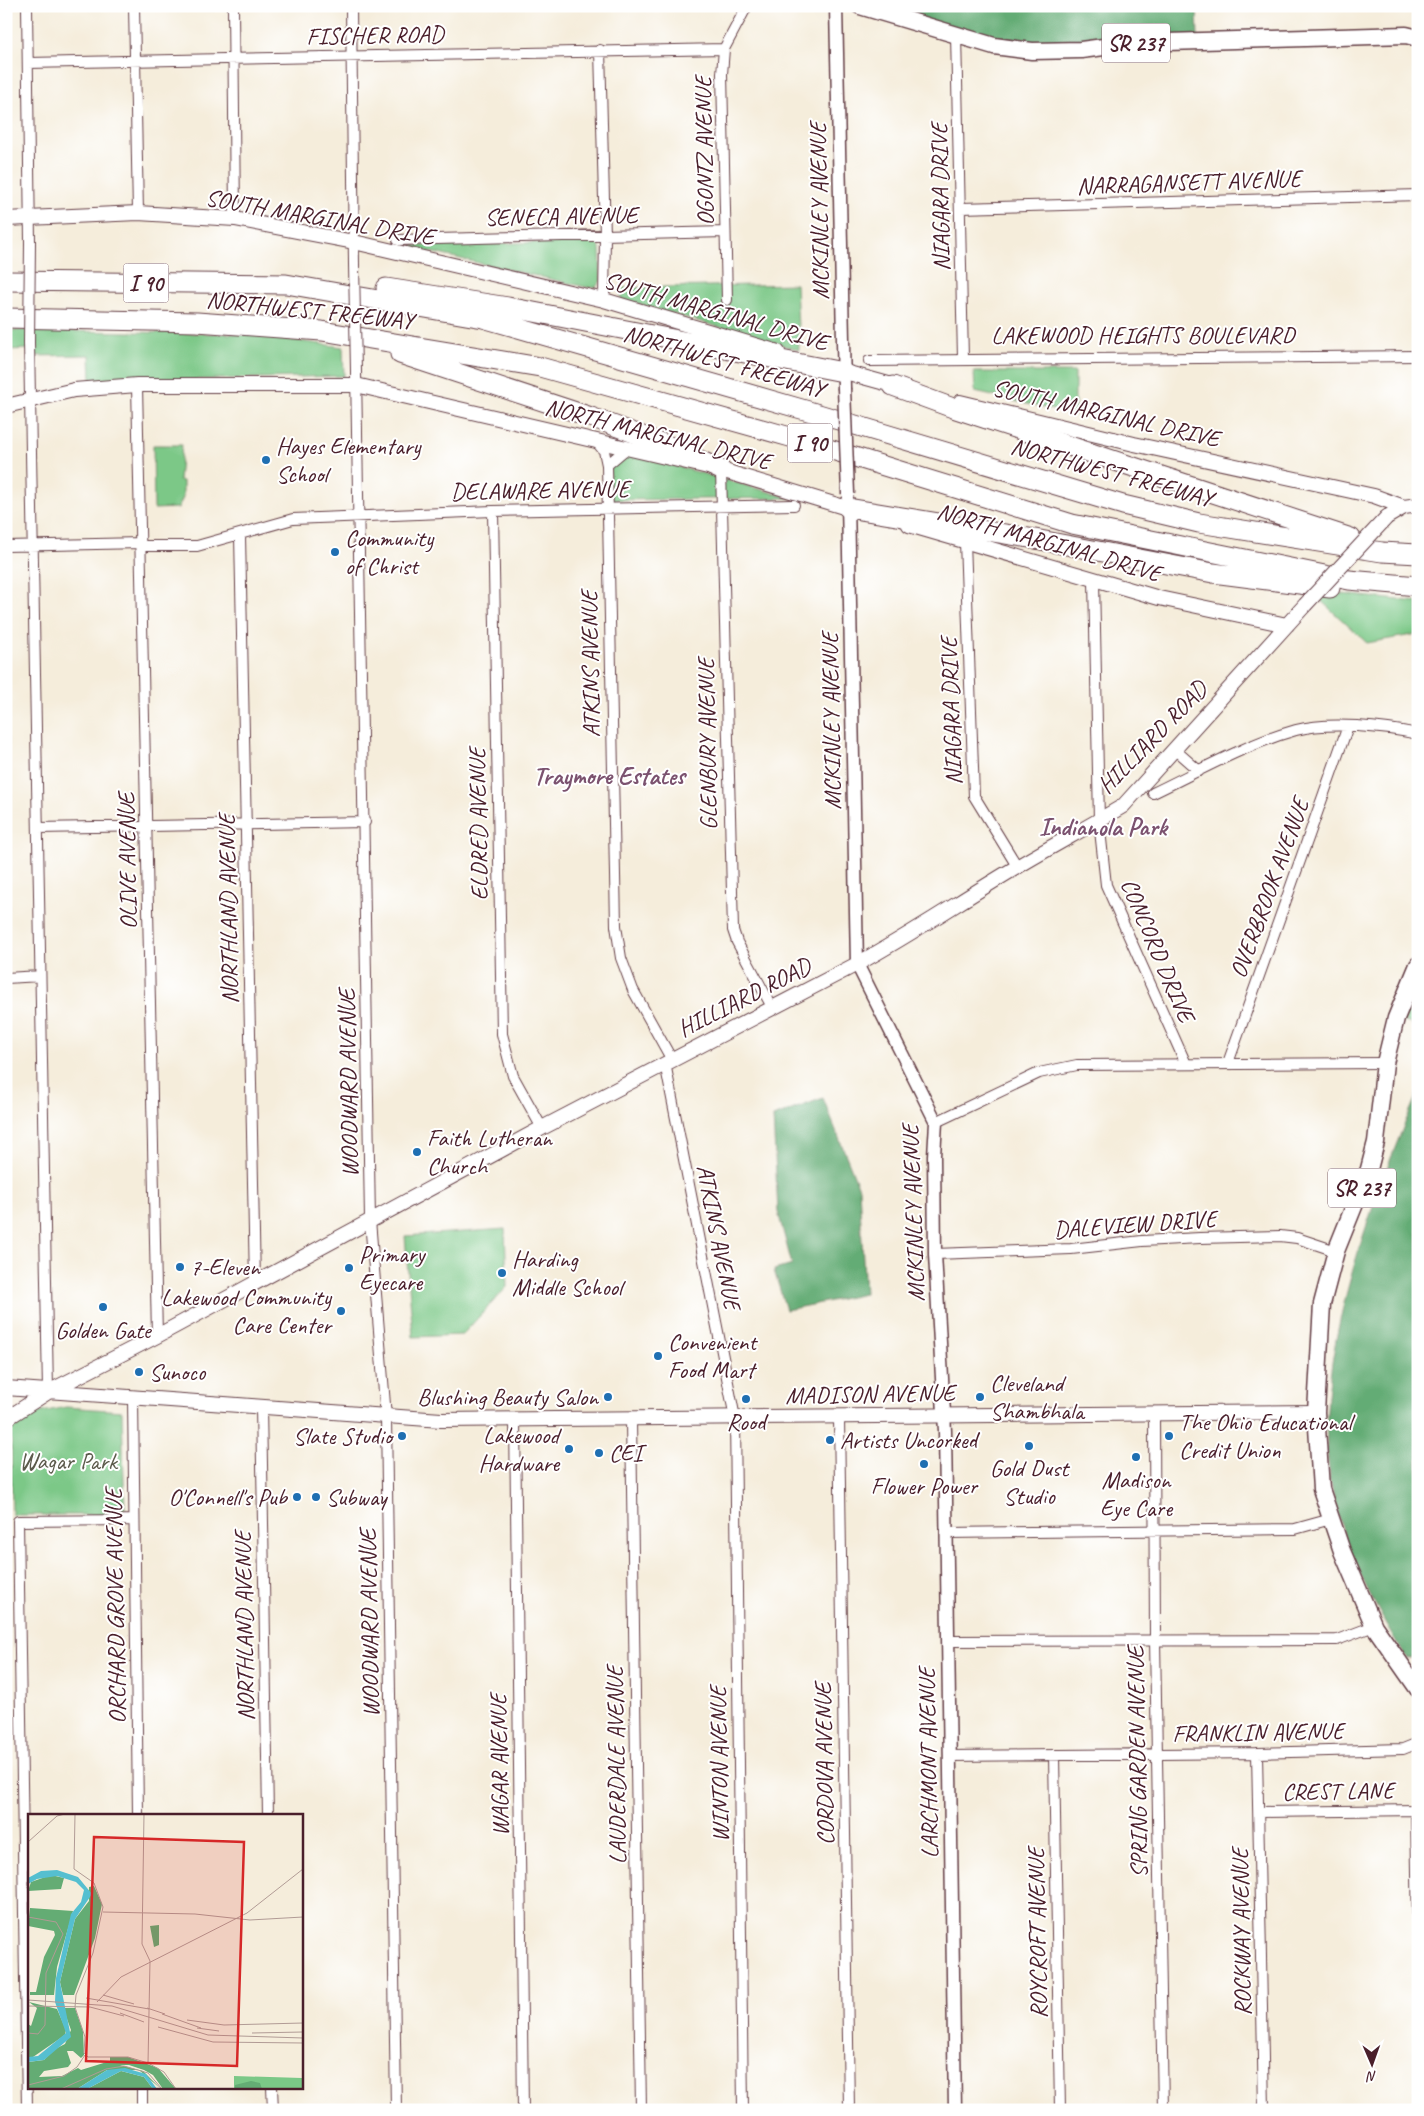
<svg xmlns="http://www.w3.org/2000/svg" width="1424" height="2116" viewBox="0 0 1424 2116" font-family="Caveat,sans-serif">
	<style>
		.green { fill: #7bc887; stroke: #627459 }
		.forest { fill: #64ac74; stroke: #576650 }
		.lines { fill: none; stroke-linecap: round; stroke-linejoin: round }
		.minor-casing { stroke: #643e45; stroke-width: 12 }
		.tertiary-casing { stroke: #643e45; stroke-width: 15 }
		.secondary-casing { stroke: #643e45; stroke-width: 16 }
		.primary-casing { stroke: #643e45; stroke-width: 19 }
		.motorway-casing { stroke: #643e45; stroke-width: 21 }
		.minor { stroke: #fff; stroke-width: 10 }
		.tertiary { stroke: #fff; stroke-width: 12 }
		.secondary { stroke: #fff; stroke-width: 14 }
		.primary { stroke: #fff; stroke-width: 16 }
		.motorway { stroke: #fff; stroke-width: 19 }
		.minor-bridge-casing { stroke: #643e45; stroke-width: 12; stroke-linecap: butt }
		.tertiary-bridge-casing { stroke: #643e45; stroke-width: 15; stroke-linecap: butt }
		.secondary-bridge-casing { stroke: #643e45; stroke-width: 16; stroke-linecap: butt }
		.minor-bridge { stroke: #fff; stroke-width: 10 }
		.tertiary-bridge { stroke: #fff; stroke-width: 12 }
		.secondary-bridge { stroke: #fff; stroke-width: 14 }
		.poi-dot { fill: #1f6fb2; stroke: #fff; stroke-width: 2 }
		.labels { text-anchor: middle; stroke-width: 4; stroke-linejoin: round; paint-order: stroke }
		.shield { fill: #fff; stroke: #80626b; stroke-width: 1 }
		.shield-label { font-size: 22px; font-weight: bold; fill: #4a1f2b }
		.street-label { font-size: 24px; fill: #4a1f2b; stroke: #fff }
		.poi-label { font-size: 24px; fill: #4a1f2b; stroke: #fff; text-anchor: start }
		.park-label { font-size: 24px; fill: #5b5a4b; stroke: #fff }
		.neighbourhood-label { font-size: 25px; font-weight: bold; fill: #7b526f; stroke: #fff }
		.inset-road { fill: none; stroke: #b19b95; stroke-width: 1 }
		.view { fill: #d62828; fill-opacity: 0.15; stroke: #d62828; stroke-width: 2.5 }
		.inset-edge { fill: none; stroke: #4a1f2b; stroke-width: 2.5 }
	</style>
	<rect width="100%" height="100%" fill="#fff"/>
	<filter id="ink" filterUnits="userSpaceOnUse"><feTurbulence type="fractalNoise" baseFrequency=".02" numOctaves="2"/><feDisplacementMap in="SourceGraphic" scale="10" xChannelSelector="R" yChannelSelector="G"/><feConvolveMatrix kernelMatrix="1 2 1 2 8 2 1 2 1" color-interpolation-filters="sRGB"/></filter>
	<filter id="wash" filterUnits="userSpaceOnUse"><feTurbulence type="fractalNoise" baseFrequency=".0096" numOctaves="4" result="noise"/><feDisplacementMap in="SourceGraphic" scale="20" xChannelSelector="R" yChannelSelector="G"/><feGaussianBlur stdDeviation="1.12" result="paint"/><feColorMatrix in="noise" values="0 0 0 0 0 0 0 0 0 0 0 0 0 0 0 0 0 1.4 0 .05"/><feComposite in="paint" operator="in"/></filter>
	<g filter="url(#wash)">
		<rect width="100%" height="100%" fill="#f5eddb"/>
		<path class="green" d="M594,241L600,247L601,281L596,287L590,288L403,246Z
			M796,284L799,350L621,299L620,288Z
			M6,330L247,334L343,347L344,376L91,382L90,355L34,356L33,349L6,350Z
			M974,372H1075V415L975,392Z
			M153,445H182L179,481H183V498L178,508L154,509Z
			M615,449L791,498L609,500V455Z
			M1323,592L1418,602V634L1367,643L1318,598Z
			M1418,983V1027L1396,1018Z
			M505,1229L507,1287L462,1335L413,1337L405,1236Z
			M66,1407L122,1411L125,1515H12L11,1430L37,1413Z"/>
		<path class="forest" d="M870,6H1197L1198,38H1120L1033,45L978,38Z
			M1418,1092V1656L1407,1659C1373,1605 1342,1546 1331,1483C1309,1365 1372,1200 1418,1092Z
			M823,1098L859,1188L865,1294L786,1310L774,1270L792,1265L778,1212L773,1117Z"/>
	</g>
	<g filter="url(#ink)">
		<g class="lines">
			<defs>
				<path id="minor" d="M27,6L30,243
					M134,6L138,213
					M233,6L235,219
					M351,6L354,264
					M956,34L963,359
					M600,50L605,236L604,300
					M28,63L724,49
					M961,208L1418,195
					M398,240L725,232
					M727,300L722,74L724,49L747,6
					M29,342L48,1392
					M869,361L1418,356
					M356,372L370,1220L386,1417L396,2110
					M137,385L157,1336
					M595,440L604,451L607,465L616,926L621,958L633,990L672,1060
					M607,465L626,449
					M721,470L733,930L737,942L772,1007
					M493,511L502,1034L513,1076L542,1128
					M240,535L255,1283
					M965,541L974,796L1017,866
					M6,546L141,543
					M141,546H197L293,519L493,511L794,505
					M1094,580L1099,821L1106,885L1186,1064
					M1174,749L1199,771
					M1153,793C1199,771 1246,744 1296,730C1329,721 1385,727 1418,734
					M38,828L365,822
					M6,978L40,976
					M665,1063L735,1418L743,2110
					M1228,1063L1348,726
					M936,1122L1039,1073L1077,1065L1385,1063
					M935,1254L1071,1249L1142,1241L1200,1238L1280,1236L1297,1238L1336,1251
					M133,1397L138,1815
					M261,1406L268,1815
					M1154,1413L1155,1640L1163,2110
					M839,1417L849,2110
					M631,1419L641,2110
					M515,1420L523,2110
					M947,1533L1295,1529L1331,1519
					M948,1641L1337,1640L1374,1626
					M1257,1753L1264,2110
					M1054,1755L1060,2110
					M949,1756L1257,1753L1403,1749L1418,1743
					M1416,1810L1418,1936
					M1259,1812L1418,1810
					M142,2087V2110
					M272,2087L273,2110
					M27,2110L18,1521L134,1520"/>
				<path id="tertiary" d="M836,6L844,388
					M848,501L857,964L936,1122L934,1156L935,1254L945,1431L955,2110"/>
				<path id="secondary" d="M6,219L138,213L235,219L354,242L604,300L778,352
					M834,369L903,388
					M960,402L1134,444L1374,496L1404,507
					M6,406L74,390L137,385H356L721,470L857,511
					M1387,517L1404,507L1418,505
					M909,525L1159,598L1287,625
					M6,1388L441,1420L1316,1412
					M6,1419L48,1392L157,1336L542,1128L857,964C912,934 963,899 1017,867C1052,846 1088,827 1123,806L1305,605"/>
				<path id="primary" d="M860,6L994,46L1032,51L1081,50L1134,43L1406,35L1418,38
					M1418,965L1396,1018L1385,1063L1376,1142L1369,1169L1336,1251L1322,1304L1316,1412L1321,1489L1342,1551L1374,1626L1418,1689"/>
				<path id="motorway" d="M6,281L286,284L483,318L805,410L1123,505L1199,523L1382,552L1418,554
					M386,288L508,307L843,372
					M6,318L197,322L322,331L540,367L790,437L1072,524L1349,580L1418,586
					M400,354L591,417L672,447L721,470
					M893,386L953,408L1351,538
					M848,508L1035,539L1213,573L1330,588"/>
			</defs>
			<use href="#minor" class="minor-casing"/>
			<use href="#tertiary" class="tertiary-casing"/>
			<use href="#secondary" class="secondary-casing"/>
			<use href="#primary" class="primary-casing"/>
			<use href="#motorway" class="motorway-casing"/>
			<use href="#minor" class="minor"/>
			<use href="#tertiary" class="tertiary"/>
			<use href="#secondary" class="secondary"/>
			<use href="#primary" class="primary"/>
			<use href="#motorway" class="motorway"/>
			<defs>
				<path id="minor-bridge" d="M354,264L356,372
					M29,342L30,243"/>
				<path id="tertiary-bridge" d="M844,388L848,494"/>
				<path id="secondary-bridge" d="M1305,605L1387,517"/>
			</defs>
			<use href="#minor-bridge" class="minor-bridge-casing"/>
			<use href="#tertiary-bridge" class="tertiary-bridge-casing"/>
			<use href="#secondary-bridge" class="secondary-bridge-casing"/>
			<use href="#minor-bridge" class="minor-bridge"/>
			<use href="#tertiary-bridge" class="tertiary-bridge"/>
			<use href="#secondary-bridge" class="secondary-bridge"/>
		</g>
	</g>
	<g class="poi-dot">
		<circle cx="266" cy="460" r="5"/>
		<circle cx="335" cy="552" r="5"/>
		<circle cx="417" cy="1152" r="5"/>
		<circle cx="180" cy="1267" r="5"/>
		<circle cx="349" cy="1268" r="5"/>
		<circle cx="502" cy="1273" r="5"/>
		<circle cx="103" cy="1307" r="5"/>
		<circle cx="341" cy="1311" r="5"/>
		<circle cx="658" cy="1356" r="5"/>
		<circle cx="139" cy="1372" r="5"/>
		<circle cx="608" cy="1397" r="5"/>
		<circle cx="980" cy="1397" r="5"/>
		<circle cx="746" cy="1399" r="5"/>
		<circle cx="402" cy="1436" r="5"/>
		<circle cx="1169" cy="1436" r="5"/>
		<circle cx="830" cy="1440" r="5"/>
		<circle cx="1029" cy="1446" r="5"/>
		<circle cx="569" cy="1449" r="5"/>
		<circle cx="599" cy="1453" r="5"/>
		<circle cx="1136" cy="1457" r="5"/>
		<circle cx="924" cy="1464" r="5"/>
		<circle cx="297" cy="1497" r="5"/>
		<circle cx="316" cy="1497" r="5"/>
	</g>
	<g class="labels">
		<g class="shield">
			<rect x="1102" y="23.5" width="68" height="39" rx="4"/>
			<rect x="123.5" y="263.5" width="45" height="39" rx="4"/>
			<rect x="787.5" y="423.5" width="45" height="39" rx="4"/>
			<rect x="1328" y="1168.5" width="68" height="39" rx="4"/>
		</g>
		<g class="shield-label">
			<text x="1136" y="51">SR 237</text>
			<text x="146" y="291">I 90</text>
			<text x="810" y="451">I 90</text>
			<text x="1362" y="1196">SR 237</text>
		</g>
		<g class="street-label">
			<text transform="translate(375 35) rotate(-1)" y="8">FISCHER ROAD</text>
			<text transform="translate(704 151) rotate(-91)" y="8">OGONTZ AVENUE</text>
			<text transform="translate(1189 182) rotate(-2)" y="8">NARRAGANSETT AVENUE</text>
			<text transform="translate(940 197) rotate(-91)" y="8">NIAGARA DRIVE</text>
			<text transform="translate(819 211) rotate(-91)" y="8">MCKINLEY AVENUE</text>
			<text transform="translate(561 216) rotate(-1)" y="8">SENECA AVENUE</text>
			<text transform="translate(320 217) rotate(10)" y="8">SOUTH MARGINAL DRIVE</text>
			<text transform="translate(310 310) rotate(6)" y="8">NORTHWEST FREEWAY</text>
			<text transform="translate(716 311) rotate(16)" y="8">SOUTH MARGINAL DRIVE</text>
			<text x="1143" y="343">LAKEWOOD HEIGHTS BOULEVARD</text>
			<text transform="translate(724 361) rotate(16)" y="8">NORTHWEST FREEWAY</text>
			<text transform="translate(1106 413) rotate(13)" y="8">SOUTH MARGINAL DRIVE</text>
			<text transform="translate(658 434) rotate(14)" y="8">NORTH MARGINAL DRIVE</text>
			<text transform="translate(1112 472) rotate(15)" y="8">NORTHWEST FREEWAY</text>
			<text transform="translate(540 490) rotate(-1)" y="8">DELAWARE AVENUE</text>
			<text transform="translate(1049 542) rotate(16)" y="8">NORTH MARGINAL DRIVE</text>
			<text transform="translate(590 664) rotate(-91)" y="8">ATKINS AVENUE</text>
			<text transform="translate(951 711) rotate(-92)" y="8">NIAGARA DRIVE</text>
			<text transform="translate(831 721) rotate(-91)" y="8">MCKINLEY AVENUE</text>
			<text transform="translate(1152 737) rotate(-46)" y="8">HILLIARD ROAD</text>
			<text transform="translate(707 744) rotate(-91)" y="8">GLENBURY AVENUE</text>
			<text transform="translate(478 824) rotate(-91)" y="8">ELDRED AVENUE</text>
			<text transform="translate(127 861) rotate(-91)" y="8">OLIVE AVENUE</text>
			<text transform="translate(1269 888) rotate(-70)" y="8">OVERBROOK AVENUE</text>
			<text transform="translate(228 909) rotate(-91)" y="8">NORTHLAND AVENUE</text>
			<text transform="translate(1158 950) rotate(67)" y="8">CONCORD DRIVE</text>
			<text transform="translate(744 997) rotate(-27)" y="8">HILLIARD ROAD</text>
			<text transform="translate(348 1083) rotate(-91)" y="8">WOODWARD AVENUE</text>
			<text transform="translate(913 1213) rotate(-92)" y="8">MCKINLEY AVENUE</text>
			<text transform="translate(1135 1224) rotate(-4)" y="8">DALEVIEW DRIVE</text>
			<text transform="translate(719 1237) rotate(79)" y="8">ATKINS AVENUE</text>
			<text transform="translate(870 1394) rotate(-1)" y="8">MADISON AVENUE</text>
			<text transform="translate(115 1606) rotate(-91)" y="8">ORCHARD GROVE AVENUE</text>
			<text transform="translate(369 1623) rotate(-91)" y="8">WOODWARD AVENUE</text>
			<text transform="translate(244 1626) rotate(-91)" y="8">NORTHLAND AVENUE</text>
			<text transform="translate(1258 1732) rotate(-1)" y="8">FRANKLIN AVENUE</text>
			<text transform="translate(1137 1762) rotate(-91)" y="8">SPRING GARDEN AVENUE</text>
			<text transform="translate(928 1763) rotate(-91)" y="8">LARCHMONT AVENUE</text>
			<text transform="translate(719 1764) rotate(-91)" y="8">WINTON AVENUE</text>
			<text transform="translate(824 1764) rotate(-91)" y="8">CORDOVA AVENUE</text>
			<text transform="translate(499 1765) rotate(-91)" y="8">WAGAR AVENUE</text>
			<text transform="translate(616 1765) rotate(-91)" y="8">LAUDERDALE AVENUE</text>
			<text transform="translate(1338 1791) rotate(-1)" y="8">CREST LANE</text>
			<text transform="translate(1241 1932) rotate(-91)" y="8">ROCKWAY AVENUE</text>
			<text transform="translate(1037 1933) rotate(-91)" y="8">ROYCROFT AVENUE</text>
		</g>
		<g class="poi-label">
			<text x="276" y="454">Hayes Elementary<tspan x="276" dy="28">School</tspan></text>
			<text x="345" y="546">Community<tspan x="345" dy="28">of Christ</tspan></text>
			<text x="427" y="1146">Faith Lutheran<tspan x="427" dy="28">Church</tspan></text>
			<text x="359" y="1262">Primary<tspan x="359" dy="28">Eyecare</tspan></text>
			<text x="512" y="1267">Harding<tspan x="512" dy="28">Middle School</tspan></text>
			<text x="190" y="1275">7-Eleven</text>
			<text x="331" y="1305" text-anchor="end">Lakewood Community<tspan x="331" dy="28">Care Center</tspan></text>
			<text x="103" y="1338" text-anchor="middle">Golden Gate</text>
			<text x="668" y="1350">Convenient<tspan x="668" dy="28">Food Mart</tspan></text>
			<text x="149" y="1380">Sunoco</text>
			<text x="990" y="1391">Cleveland<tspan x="990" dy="28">Shambhala</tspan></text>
			<text x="598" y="1405" text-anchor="end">Blushing Beauty Salon</text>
			<text x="746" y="1430" text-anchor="middle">Rood</text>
			<text x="1179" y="1430">The Ohio Educational<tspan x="1179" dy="28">Credit Union</tspan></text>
			<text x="559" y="1443" text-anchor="end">Lakewood<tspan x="559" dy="28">Hardware</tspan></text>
			<text x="392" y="1444" text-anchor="end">Slate Studio</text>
			<text x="840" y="1448">Artists Uncorked</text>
			<text x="609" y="1461">CEI</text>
			<text x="1029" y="1476" text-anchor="middle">Gold Dust<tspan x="1029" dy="28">Studio</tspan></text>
			<text x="1136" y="1488" text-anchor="middle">Madison<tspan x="1136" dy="28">Eye Care</tspan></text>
			<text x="924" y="1494" text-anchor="middle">Flower Power</text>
			<text x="287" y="1505" text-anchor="end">O'Connell's Pub</text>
			<text x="326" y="1505">Subway</text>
		</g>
		<g class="park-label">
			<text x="68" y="1469">Wagar Park</text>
		</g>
		<g class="neighbourhood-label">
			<text x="609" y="784">Traymore Estates</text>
			<text x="1103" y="835">Indianola Park</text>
		</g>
	</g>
	<g transform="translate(28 1814)">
		<rect width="275" height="275" fill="#f5eddb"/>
		<path d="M206,262L274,264V275H206Z" fill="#7bc887"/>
		<path d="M23,61L36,64L33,75L0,77L3,68ZM66,72L74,90L67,124L46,181H35L32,168L47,105L61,87V73ZM2,94L45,97L29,153L26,181H2V178H8L16,143L27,121L26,117L0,112ZM131,111V131L126,133L122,112ZM1,188L29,195L38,216L37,221L5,243H0V210L3,212L9,194ZM35,194H47L55,217L56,241L53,244L45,237H39L43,249L40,253L16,257L11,263L34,262L50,254L53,256L82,247V243H100L130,254L148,275H135L125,261L116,256L101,251H92L115,257L133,275L111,256H79L49,275H0V248L16,246L25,236L37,230L43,216ZM93,257L116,263L125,275H59ZM223,267L232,269L234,275H207V271Z" fill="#64ac74"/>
		<path d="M29,56L50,63L64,80L47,105L32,168L43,223L16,246L0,248V243L10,242L38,219L27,188L28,164L43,100L53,88L56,76L48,68L29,62L9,65L0,70V64L13,57ZM97,254L118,260L129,275H125L116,263L93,257L59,275H49L79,256Z" fill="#55bfd0"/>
		<path class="inset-road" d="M47,0L46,55L66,69L75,93L65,139L48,181L47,193L57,223L56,239L60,243H100L120,249L136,258L148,275M116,0L114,130L122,147L120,249M0,28L29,2L37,0M75,98L167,100L222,106L275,103M0,103L28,108L35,120L18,159L17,211L10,220L0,219M75,181L106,190M58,184L121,195M0,186L84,192L180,221L275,224M69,188L93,163L219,99L275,55M0,192L62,193M62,193L96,202M119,194L137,200M92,199L116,208M134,200L173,214M159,206L196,211L275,209M130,213L185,228L275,229M169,214L191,217M224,219L275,218M0,271L36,262L49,253L57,241M33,275L78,255L96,252L120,259L134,275"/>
		<path class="view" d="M66,23L216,28L209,252L58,247Z"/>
		<rect width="275" height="275" class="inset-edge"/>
	</g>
	<rect width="1424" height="2116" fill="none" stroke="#fff" stroke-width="25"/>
	<g transform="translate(1372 2064) rotate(178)" stroke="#ffffff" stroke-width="4" paint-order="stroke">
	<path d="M0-4L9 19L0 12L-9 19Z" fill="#4a1f2b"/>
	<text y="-8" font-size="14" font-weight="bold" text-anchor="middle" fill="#4a1f2b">N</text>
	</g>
</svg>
